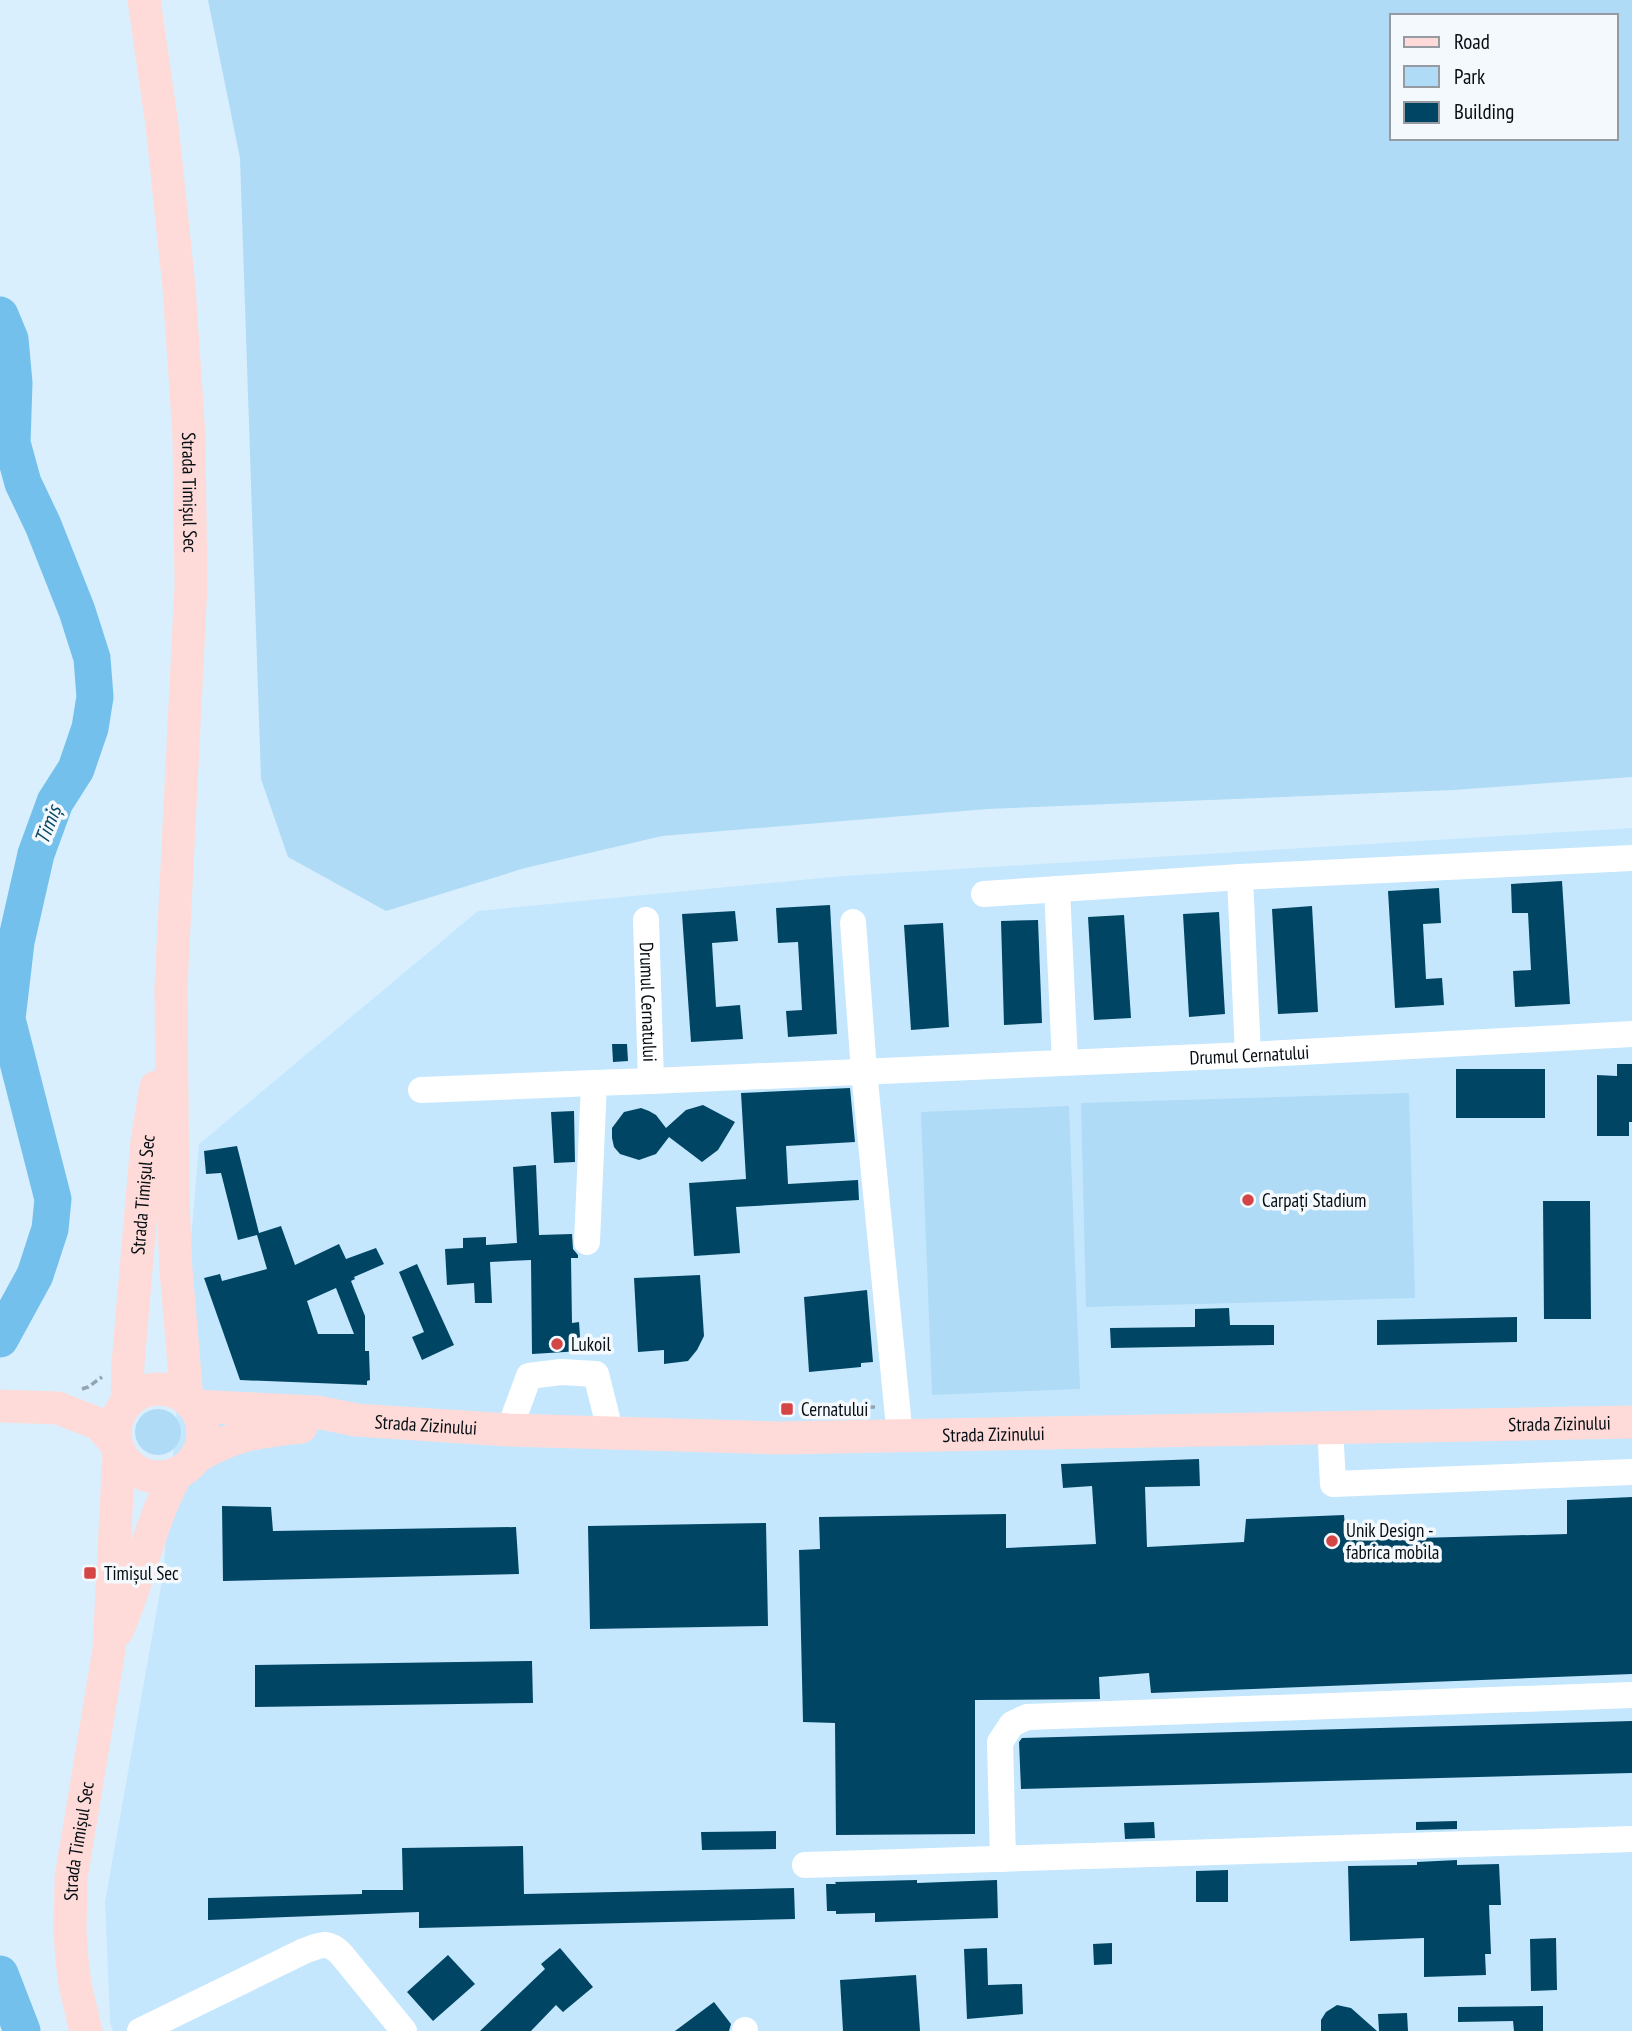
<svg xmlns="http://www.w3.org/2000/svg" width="1632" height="2031" viewBox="0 0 1632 2031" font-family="'PT Sans Narrow',sans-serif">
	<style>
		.built { fill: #c4e7fe }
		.green { fill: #afdbf6; fill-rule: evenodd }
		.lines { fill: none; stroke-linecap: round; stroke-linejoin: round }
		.river { stroke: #74c0ed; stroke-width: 37 }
		.building { fill: #004664; fill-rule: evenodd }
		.path { stroke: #93a4b0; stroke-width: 3.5; stroke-dasharray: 7 3.5; stroke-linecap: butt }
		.minor { stroke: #fff; stroke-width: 26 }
		.major { stroke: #fedbd8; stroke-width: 33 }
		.poi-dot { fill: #d44546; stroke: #f4f9fd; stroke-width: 2.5 }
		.labels { text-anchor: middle; stroke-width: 7; stroke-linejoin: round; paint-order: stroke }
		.street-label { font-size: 19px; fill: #060e14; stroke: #f4f9fd }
		.poi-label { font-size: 19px; fill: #060e14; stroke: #f4f9fd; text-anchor: start }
		.water-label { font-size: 21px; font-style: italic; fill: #084866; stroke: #f4f9fd }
	</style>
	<rect width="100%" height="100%" fill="#d9effd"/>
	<path class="built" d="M1632,828V2031H113L110,2022L105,1902L163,1575L199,1144L478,911L843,876Z"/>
	<path class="green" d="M208,0H1632V777L1453,790L987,809L662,836L525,868L386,911L288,857L261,779L240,158ZM1392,16H1616V138H1392Z
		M1409,1093L1415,1298L1086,1307L1081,1103Z
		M1069,1106L1080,1389L932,1395L921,1112Z
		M135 1432a23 23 0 1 1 46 0a23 23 0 1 1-46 0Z"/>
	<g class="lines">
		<path class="river" d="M0,315L10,339L14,383L12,443L23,483L43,525L77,611L92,658L95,697L90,728L76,769L55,802L36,854L16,942L7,1019L53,1199L50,1229L35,1275L0,1339
			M0,1974L22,2031"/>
	</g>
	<path class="building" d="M1562,881L1570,1004L1515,1007L1513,971L1531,970L1528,913H1512L1511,884Z
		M1439,888L1441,923L1423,924L1426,979L1442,978L1444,1005L1395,1008L1388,891Z
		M830,905L837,1034L788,1037L786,1011L802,1010L798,942L778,943L776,908Z
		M1312,906L1318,1012L1278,1014L1272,909Z
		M735,911L738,941L712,943L716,1007L740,1005L743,1039L691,1042L682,914Z
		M1219,912L1225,1014L1189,1017L1183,914Z
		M1124,915L1131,1018L1094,1020L1088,917Z
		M1038,920L1042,1023L1004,1025L1001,921Z
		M943,923L949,1027L911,1030L904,925Z
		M612,1044H627L628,1061L613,1062Z
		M1617,1064H1632V1122H1629V1136H1597V1075L1617,1076Z
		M1456,1069H1545V1118H1456Z
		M850,1088L855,1142L786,1146L788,1184L858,1180L859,1200L736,1207L740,1253L694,1256L689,1183L746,1179L741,1093Z
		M703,1105L735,1122L718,1150L702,1162L669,1137L656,1154L639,1160L620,1154L614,1147L612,1138V1128L624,1112L641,1108L649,1111L656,1115L666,1128L686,1110Z
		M574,1111L575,1162L554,1163L551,1112Z
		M237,1146L259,1233L281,1226L295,1265L339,1244L346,1259L376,1248L384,1264L354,1277L355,1279L351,1281L365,1316V1351H369L370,1380L367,1381V1385L240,1380L204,1278L220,1274L222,1281L267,1269L257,1235L238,1240L221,1173L206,1174L204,1151ZM336,1288L354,1334H318L307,1301Z
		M536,1165L539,1235L572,1234L573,1249L578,1255V1258H571L572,1323L579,1322L581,1351L532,1354L531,1260L490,1262L492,1303H475L474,1283L447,1285L445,1249L463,1248V1238L486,1237V1245L517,1243L513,1167Z
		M1543,1201H1590L1591,1319H1544Z
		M417,1264L454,1345L422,1360L412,1337L424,1332L399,1272Z
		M700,1275L704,1336L697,1350L688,1361L664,1364V1350L638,1352L634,1278Z
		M867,1290L873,1362L861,1363V1367L809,1372L804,1297Z
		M1229,1308L1230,1325H1274V1345L1111,1348L1110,1328L1195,1327V1309Z
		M1517,1317V1342L1377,1345V1320Z
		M1199,1459L1200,1486L1145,1487L1147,1547L1244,1542L1246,1519L1344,1515L1346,1540L1567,1534V1500L1632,1497V1674L1151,1693L1149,1673L1099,1677L1100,1699L975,1700V1834L836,1835L835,1723L803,1722L799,1550L820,1549L819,1517L1006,1514V1548L1096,1544L1092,1486L1063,1488L1061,1464Z
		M222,1506L271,1507L273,1531L516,1527L519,1574L223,1581Z
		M766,1523L768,1626L590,1629L588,1526Z
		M532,1661L533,1703L255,1707V1665Z
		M1632,1721V1773L1021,1789L1019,1742L1022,1738Z
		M1457,1821V1829L1416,1830V1822Z
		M1154,1822L1155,1838L1125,1839L1124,1823Z
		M776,1831V1849L702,1850L701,1832Z
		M523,1846L524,1894L794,1888L795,1919L419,1928V1912L208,1920V1898L362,1894V1890H403L402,1848Z
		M1457,1860V1865L1499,1864L1501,1905H1489L1491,1954H1485L1486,1975L1424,1977V1938L1350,1941L1348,1866L1417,1865V1862Z
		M1228,1870V1902H1196V1871Z
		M917,1880V1883L997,1880L998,1918L875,1922V1913L836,1914V1911H827L826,1884H836L835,1882Z
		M1556,1938L1557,1990L1531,1991L1530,1939Z
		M1112,1943V1964L1094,1965L1093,1944Z
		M560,1948L593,1987L563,2012L556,2005L531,2031H480L545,1969L541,1964Z
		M987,1948L988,1985L1022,1984L1023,2014L967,2019L964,1949Z
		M448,1955L475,1984L433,2021L407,1992Z
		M916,1975L920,2031H843L840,1980Z
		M714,2002L731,2024L729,2031H675Z
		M1337,2005L1351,2008L1377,2031H1321V2020L1326,2012Z
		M1543,2006V2031H1514L1513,2021L1458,2022V2007Z
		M1407,2013L1408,2031H1379L1378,2014Z"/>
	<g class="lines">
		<path class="path" d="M82,1389L88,1387L102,1377
			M816,1409L875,1407"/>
		<g class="minor">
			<path d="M1240,877L1248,1055"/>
			<path d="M1057,889L1065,1062"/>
			<path d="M984,894L1240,877L1632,858"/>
			<path id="s1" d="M646,920L651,1081L1248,1055L1632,1034"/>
			<path d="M853,922L864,1071L900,1437"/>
			<path d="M421,1090L594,1083"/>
			<path d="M587,1242L594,1083L651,1081"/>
			<path d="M1330,1426L1333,1484L1632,1472"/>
			<path d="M509,1430L529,1376L561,1372L596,1374L611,1434"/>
			<path d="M1003,1859L1000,1742L1012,1724L1027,1717L1632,1695"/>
			<path d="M805,1865L1632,1839"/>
			<path d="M745,2030V2031"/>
			<path d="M140,2031L304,1951C321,1945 327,1940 341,1954L404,2031"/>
		</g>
		<g class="major">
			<path id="s2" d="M144,0L162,125L179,287L189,436L191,585L171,988L173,1201L176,1270L187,1399"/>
			<circle cx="159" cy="1433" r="44"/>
			<path id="s3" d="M127,1402L128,1364L147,1141L156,1087"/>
			<path d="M0,1406L58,1408L99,1424L115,1442"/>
			<path id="s4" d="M193,1406L317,1412L356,1420L509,1430L780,1438L1632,1422"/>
			<path d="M196,1457C235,1434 257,1432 301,1427"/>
			<path d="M117,1631C140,1580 149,1523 177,1473"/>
			<path id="s5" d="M86,2031L75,1985L72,1960L70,1932L71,1878L109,1650L119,1453"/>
		</g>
	</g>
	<g class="poi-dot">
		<circle cx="1248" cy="1200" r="7"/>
		<circle cx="557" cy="1344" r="7"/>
		<rect x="780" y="1402" width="14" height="14" rx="3.5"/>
		<circle cx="1332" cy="1541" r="7"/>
		<rect x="83" y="1566" width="14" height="14" rx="3.5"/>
	</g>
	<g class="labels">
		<g class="street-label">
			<text dy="7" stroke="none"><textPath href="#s2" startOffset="495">Strada Timișul Sec</textPath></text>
			<text dy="7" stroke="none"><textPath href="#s1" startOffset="82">Drumul Cernatului</textPath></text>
			<text dy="7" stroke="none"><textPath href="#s1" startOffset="760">Drumul Cernatului</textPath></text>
			<text dy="7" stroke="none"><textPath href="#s3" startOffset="208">Strada Timișul Sec</textPath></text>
			<text dy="7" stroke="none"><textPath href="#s4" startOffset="1368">Strada Zizinului</textPath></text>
			<text dy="7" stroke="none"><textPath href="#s4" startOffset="234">Strada Zizinului</textPath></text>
			<text dy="7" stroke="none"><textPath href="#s4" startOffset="802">Strada Zizinului</textPath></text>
			<text dy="7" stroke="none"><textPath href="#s5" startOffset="192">Strada Timișul Sec</textPath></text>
		</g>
		<g class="poi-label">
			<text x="1262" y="1207">Carpați Stadium</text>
			<text x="571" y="1351">Lukoil</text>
			<text x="801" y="1416">Cernatului</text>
			<text x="1346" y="1537">Unik Design -<tspan x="1346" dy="22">fabrica mobila</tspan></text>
			<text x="104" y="1580">Timișul Sec</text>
		</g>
		<g class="water-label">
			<text transform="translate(48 825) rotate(-69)" y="7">Timiș</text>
		</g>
	</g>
	<rect x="1390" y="14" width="228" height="126" fill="#f4f9fd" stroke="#959ba0" stroke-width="2"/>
	<rect x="1404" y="37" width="35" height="10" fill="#fedbd8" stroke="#959ba0" stroke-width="2"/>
	<text x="1454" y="49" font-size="21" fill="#060e14">Road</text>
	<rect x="1404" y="66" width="35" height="21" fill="#afdbf6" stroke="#959ba0" stroke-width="2"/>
	<text x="1454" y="84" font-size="21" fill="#060e14">Park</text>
	<rect x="1404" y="102" width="35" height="21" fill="#004664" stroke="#959ba0" stroke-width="2"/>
	<text x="1454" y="119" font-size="21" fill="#060e14">Building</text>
</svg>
